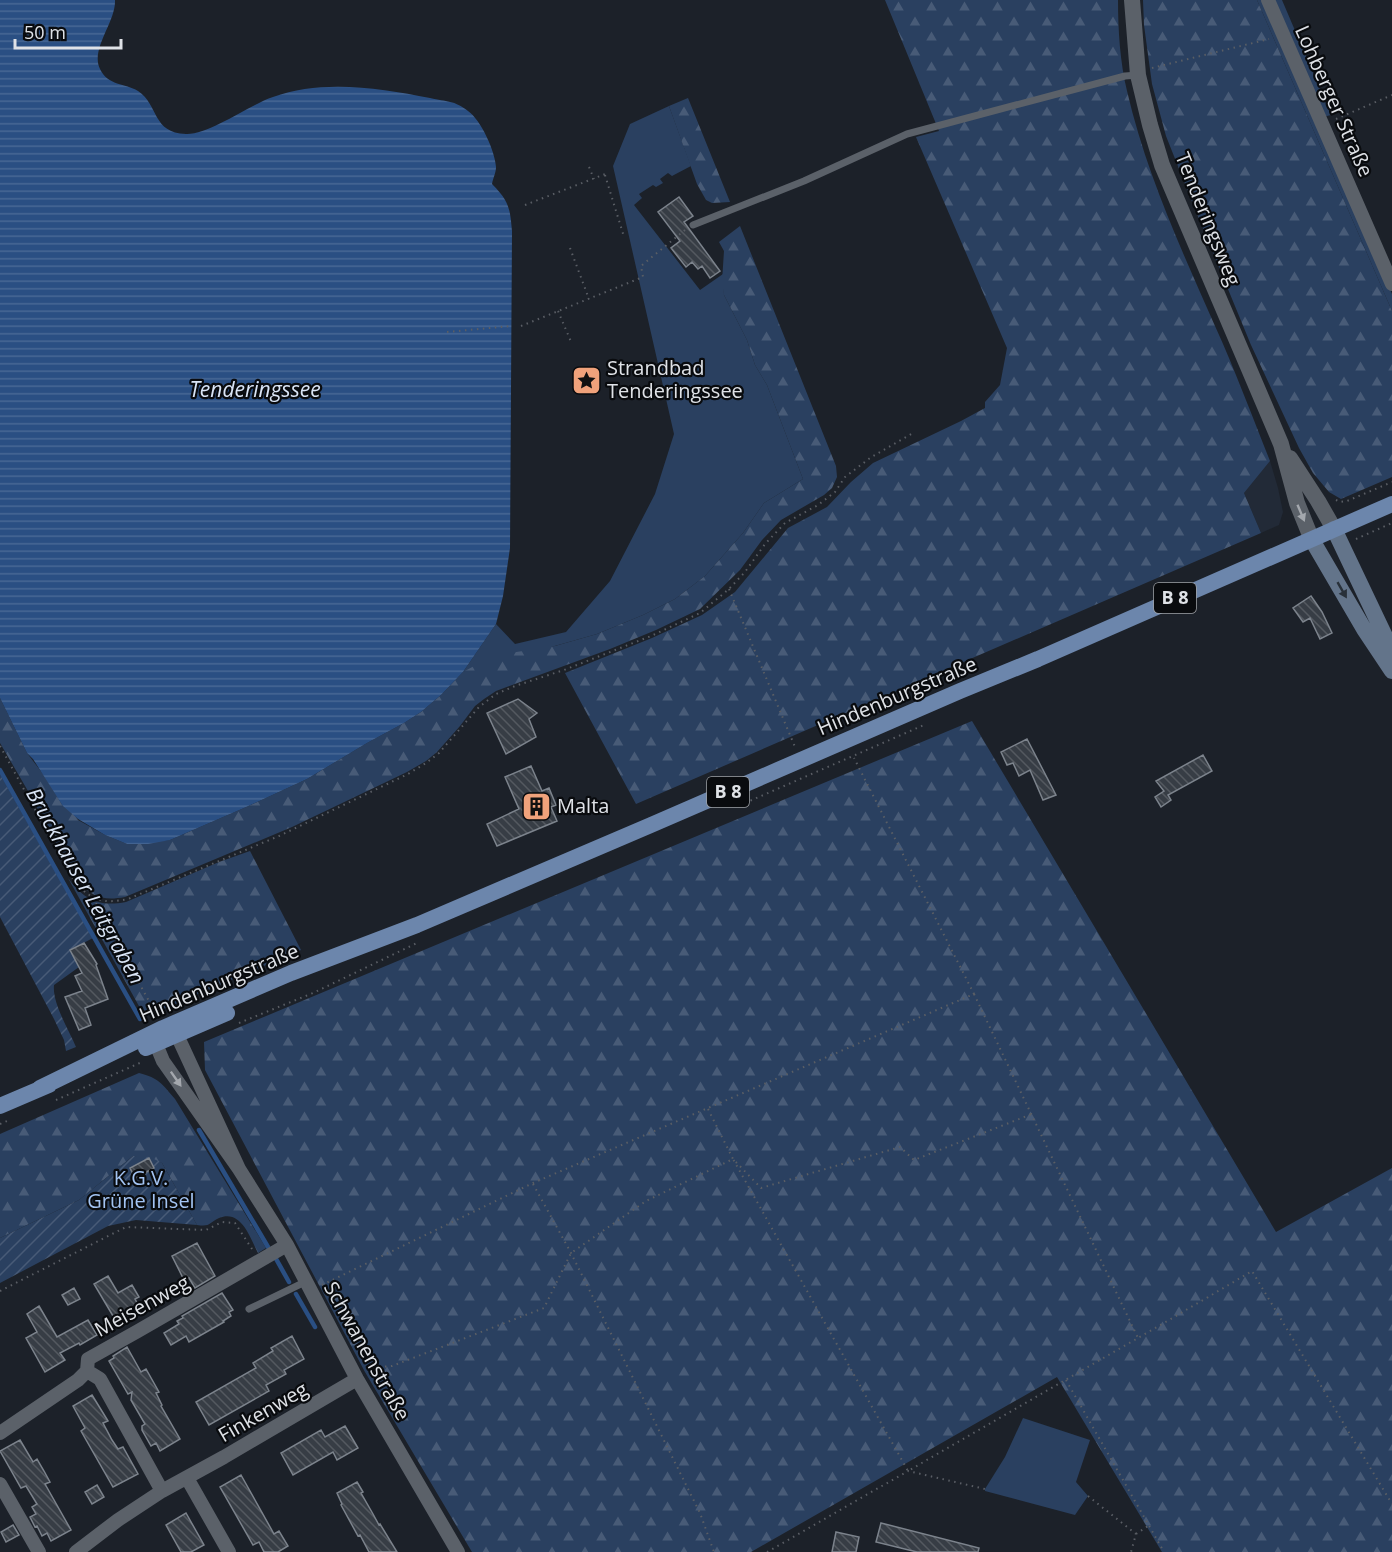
<svg xmlns="http://www.w3.org/2000/svg" width="1392" height="1552" viewBox="0 0 1392 1552" font-family="'Open Sans',sans-serif">
	<style>
		.built { fill: #222a37 }
		.grass { fill: #2a4060 }
		.forest { fill: url(#forest-firs) }
		.garden { fill: url(#garden-furrows) }
		.water { fill: url(#water-rules) }
		.lines { fill: none; stroke-linecap: round; stroke-linejoin: round }
		.stream { stroke: #2a4f83; stroke-width: 4.5 }
		.building { fill: url(#building-back-hatch); stroke: #7c838c; stroke-width: 1.5 }
		.path { stroke: #5a5e65; stroke-width: 2; stroke-dasharray: 1.5 4.5; stroke-linecap: butt }
		.service { stroke: #5b6169; stroke-width: 7 }
		.minor { stroke: #5b6169; stroke-width: 14 }
		.tertiary { stroke: #5b6169; stroke-width: 16 }
		.secondary { stroke: #63748a; stroke-width: 16 }
		.primary { stroke: #6c86ac; stroke-width: 16 }
		.oneway { fill: #a4a8ae }
		.oneway2 { fill: #283039 }
		.labels { text-anchor: middle; stroke-width: 4.5; stroke-linejoin: round; paint-order: stroke }
		.shield { fill: #090b0e; stroke: #9fa2a6; stroke-width: 1.5 }
		.shield-label { font-size: 18px; font-weight: bold; fill: #dfe2e7 }
		.street-label { font-size: 20px; fill: #dfe2e7; stroke: #090b0e }
		.poi-label { font-size: 20px; fill: #dfe2e7; stroke: #090b0e; text-anchor: start }
		.park-label { font-size: 20px; fill: #a3c4f3; stroke: #090b0e }
		.water-label { font-size: 21px; font-style: italic; fill: #dae5f6; stroke: #090b0e }
	</style>
	<defs>
		<pattern id="forest-firs" width="22" height="20" patternUnits="userSpaceOnUse" patternTransform="scale(1.5)"><rect width="22" height="20" fill="#2a4060"/><path d="M5 1l3.5 6h-7zM16 11l3.5 6h-7z" fill="#485b77"/></pattern>
		<pattern id="garden-furrows" width="10" height="10" patternUnits="userSpaceOnUse" patternTransform="scale(1.5)"><rect width="10" height="10" fill="#2a4060"/><path d="M-1 1l2-2M0 10L10 0M9 11l2-2" fill="none" stroke="#485b77"/></pattern>
		<pattern id="water-rules" width="6" height="5" patternUnits="userSpaceOnUse" patternTransform="scale(1.5)"><rect width="6" height="5" fill="#2a4f83"/><path d="M0 2.5h6" fill="none" stroke="#486895"/></pattern>
		<pattern id="building-back-hatch" width="6" height="6" patternUnits="userSpaceOnUse" patternTransform="scale(1.5)"><rect width="6" height="6" fill="#373d45"/><path d="M-1 5l2 2M0 0l6 6M5-1l2 2" fill="none" stroke="#545960"/></pattern>
	</defs>
	<rect width="100%" height="100%" fill="#1c2129"/>
	<path class="built" d="M1270,461L1278,488L1283,512L1279,525L1261,533L1244,493Z"/>
	<path class="grass" d="M1257,0H1265L1392,294V311Z
		M1272,0H1282L1331,115L1323,117Z
		M669,106L691,166L672,176L668,173L660,179L663,183L656,187L653,185L639,194L642,198L634,205L700,290L723,274L724,295L747,340L755,365L767,385L803,479L764,503L743,533L705,576L675,599L643,615L597,634L463,672L496,624L515,644L566,632L610,581L655,494L674,434L613,166L630,124Z
		M1023,1418L1090,1440L1076,1482L1088,1496L1075,1515L985,1491V1489L1005,1457Z"/>
	<path class="forest" d="M885,0H1118C1118,30 1120,62 1127,91C1146,173 1181,249 1215,326C1235,370 1252,416 1270,461L1244,493L1261,533L636,804L565,673L652,638L702,615L735,592L788,528L827,507L851,482L873,463L961,421L985,408V402L1000,385L1007,348L916,137L939,131Z
		M1143,0H1257L1392,311V477L1341,499L1329,492L1313,473L1299,448L1251,345L1193,204L1166,136L1152,84L1144,25Z
		M688,98L730,202L712,203L706,200L697,184L669,106Z
		M740,226L836,466L837,477L832,488L824,495L781,520L762,540L740,570L700,609L656,630L610,649L496,691L484,699L475,706L460,726L437,752L426,761L407,772L292,827L125,897C103,901 94,897 78,883L28,791L0,743V698L27,753L78,820L105,835L127,844L170,840L244,808L307,779L367,743L404,723L421,712L441,695L463,672L476,665L510,653L555,646L597,634L643,615L675,599L705,576L743,533L764,503L803,479L767,385L755,365L747,340L724,295L722,282L724,251L719,242Z
		M972,721L1276,1232L1392,1168V1552H1162L1057,1377L751,1552H472L365,1372L205,1070L204,1042Z
		M250,851L301,950L145,1017L68,878C84,900 99,907 126,902L219,862Z
		M139,1073C159,1078 162,1084 175,1099L266,1248L258,1253C250,1237 241,1209 219,1218C208,1223 211,1227 197,1225L162,1163L133,1156L79,1200L0,1238V1134Z"/>
	<path class="garden" d="M0,774L93,938L70,950L79,967L54,985C52,1003 69,1030 76,1047L66,1051L64,1040L54,1019L0,917Z
		M133,1156L150,1157L162,1163L197,1225L136,1220L108,1226L0,1283V1238L79,1200Z"/>
	<path class="water" d="M0,0H115C116,22 90,49 100,69C108,86 125,83 138,91C159,105 152,133 186,134C209,135 249,105 273,97C322,79 380,88 430,98C447,102 454,100 468,111C481,120 495,151 496,167C496,173 493,178 492,184C509,201 510,208 512,231L510,548L503,596L496,624L463,672L441,695L421,712L404,723L367,743L307,779L244,808L170,840L148,844H127L105,835L78,819L63,806L33,759L27,753L0,698Z"/>
	<g class="lines">
		<path class="stream" d="M0,770L140,1019
			M199,1130L268,1247
			M275,1257L289,1282
			M296,1294L315,1327"/>
	</g>
	<path class="building" d="M679,197L693,216L684,222L720,271L710,278L702,266L698,269L692,262L686,267L671,248L680,241L658,212Z
		M1311,596L1322,612L1332,633L1320,639L1310,618L1303,622L1293,608Z
		M518,699L537,713L529,719L536,737L506,754L487,713Z
		M1027,739L1056,795L1043,800L1030,770L1019,776L1013,763L1007,765L1001,752Z
		M1203,755L1212,771L1168,795L1171,800L1161,807L1155,797L1164,791L1156,781Z
		M531,766L542,791L549,788L556,805L551,807L557,821L497,846L487,824L519,809L505,777Z
		M84,943L97,964L96,965L108,999L85,1008L91,1025L79,1030L65,997L82,991L75,976L82,973L70,950Z
		M149,1158L154,1168L135,1178L130,1168Z
		M197,1243L215,1276L195,1288L189,1278L184,1280L172,1256Z
		M108,1276L118,1293L132,1285L139,1297L135,1299L141,1310L121,1321L117,1314L113,1316L94,1284Z
		M74,1288L80,1299L68,1305L62,1295Z
		M222,1293L233,1310L229,1312L231,1316L223,1321L224,1322L189,1342L186,1336L171,1345L164,1333L179,1324L177,1321L183,1318L182,1316Z
		M39,1306L57,1337L88,1320L97,1335L80,1345L79,1343L60,1353L65,1360L45,1372L26,1338L37,1332L27,1314Z
		M292,1336L304,1359L284,1370L286,1374L266,1385L269,1391L209,1425L196,1402L256,1368L253,1363L273,1351L271,1348Z
		M127,1347L141,1372L146,1369L159,1392L156,1393L162,1405L161,1406L180,1439L160,1451L156,1443L151,1446L142,1430V1426L145,1424L131,1400L132,1392L128,1394L109,1361L114,1358L113,1356Z
		M92,1395L108,1421L103,1423L112,1440L118,1449L123,1447L138,1474L113,1487L81,1431L85,1428L73,1406Z
		M345,1426L358,1448L337,1460L333,1452L293,1475L281,1453L321,1430L325,1437Z
		M20,1440L33,1462L37,1459L44,1471L50,1482L45,1484L71,1530L51,1541L47,1533L42,1536L37,1526L35,1527L30,1517L36,1514L32,1507L37,1504L26,1486L21,1488L0,1451Z
		M241,1475L274,1534L279,1531L288,1546L278,1552H264L259,1542L253,1545L220,1487Z
		M357,1482L363,1492L361,1493L373,1514L379,1525L380,1524L397,1552H369L360,1535L358,1536L341,1505L342,1504L337,1493Z
		M97,1485L104,1497L92,1504L85,1492Z
		M186,1513L204,1545L191,1552H181L166,1525Z
		M881,1523L979,1548L978,1552H917L876,1542Z
		M13,1525L19,1535L6,1542L1,1532Z
		M836,1532L859,1537L856,1552H832Z"/>
	<g class="lines">
		<path class="path" d="M1152,68L1269,39
			M1336,119L1392,95
			M589,167L594,179
			M605,175L624,237
			M525,205L608,173
			M570,248L589,299
			M558,311L572,344
			M521,326L643,277L641,266L685,230
			M447,332L511,326
			M1336,500L1340,502L1347,501L1392,482
			M1356,539L1392,523
			M729,589L795,747
			M0,746L76,884C94,901 103,904 128,899L279,836L408,774L426,763L439,753L479,707L496,694L515,686L564,670L651,636L700,613L729,589L745,572L765,544L785,523L818,505L835,492L845,477L870,458L913,433
			M745,803L924,725
			M93,898L156,1014
			M974,994L1138,1338
			M239,1023L313,993L417,943
			M56,1100L142,1062
			M708,1109L733,1159L761,1188L900,1147L914,1160L1032,1114
			M0,1124L7,1121
			M533,1184L571,1253L700,1513L714,1552
			M322,1285L533,1183L974,994L854,758
			M0,1291L126,1227L206,1230L222,1222L235,1223L252,1249
			M367,1368L392,1366L544,1308L571,1253L646,1201L733,1159L908,1471C1023,1404 1138,1339 1252,1271L1392,1504
			M1066,1380L1164,1552
			M1088,1496L1136,1534L1131,1552
			M1136,1534L1148,1526
			M767,1552L908,1471L985,1489"/>
		<path class="service" d="M693,225L804,181L907,134L1125,76L1138,75
			M249,1309L307,1281"/>
		<path class="minor" d="M1268,0L1392,284
			M239,1169L177,1035L163,1028L156,1044L163,1061L239,1169L287,1245L357,1379L458,1552
			M87,1371L100,1379L162,1491
			M0,1433L78,1380L87,1371L88,1359L138,1331L287,1245
			M187,1478L229,1552
			M0,1484L39,1552
			M76,1552L118,1520L162,1491L224,1457L357,1379"/>
		<path class="tertiary" d="M1132,0L1138,75L1150,125L1162,165L1281,444L1297,503L1312,540
			M1290,458L1318,501L1334,529"/>
		<path class="secondary" d="M1334,529L1392,651
			M1312,540L1364,629L1392,671"/>
		<path class="primary" d="M146,1048L227,1013
			M40,1088L163,1028L291,973L417,925L651,825L960,691L1038,659L1392,504
			M0,1106L49,1085"/>
	</g>
	<defs><path id="oneway-solid" d="M-6-.8H1V-3.2L6.5 0L1 3.2V.8H-6Z" transform="scale(1.5)"/></defs>
	<g class="oneway">
		<use href="#oneway-solid" transform="translate(1301 513) rotate(67)"/>
		<use href="#oneway-solid" transform="translate(176 1079) rotate(55)"/>
	</g>
	<use class="oneway2" href="#oneway-solid" transform="translate(1342 590) rotate(60)"/>
	<defs>
		<symbol id="sight-square" viewBox="-11 -11 22 22"><rect x="-9" y="-9" width="18" height="18" rx="4" fill="#f0a27b" stroke="#090b0e"/><path d="M0-6L1.8-2.2L6-1.7L2.9 1.2L3.7 5.4L0 3.3L-3.7 5.4L-2.9 1.2L-6-1.7L-1.8-2.2Z" fill="#111"/></symbol>
		<symbol id="building-square" viewBox="-11 -11 22 22"><rect x="-9" y="-9" width="18" height="18" rx="4" fill="#f0a27b" stroke="#090b0e"/><path d="M-4-6H4V6H1V3H-1V6H-4ZM-2.5-4.3h1.7v1.8h-1.7ZM.8-4.3h1.7v1.8H.8ZM-2.5-1h1.7V.8h-1.7ZM.8-1h1.7V.8H.8Z" fill="#111"/></symbol>
	</defs>
	<g fill-rule="evenodd">
		<use href="#sight-square" x="570" y="364" width="33" height="33"/>
		<use href="#building-square" x="520" y="790" width="33" height="33"/>
	</g>
	<g class="labels">
		<g class="shield">
			<rect x="1154" y="583" width="42" height="30" rx="4.5"/>
			<rect x="707" y="777" width="42" height="30" rx="4.5"/>
		</g>
		<g class="shield-label">
			<text x="1175" y="604">B 8</text>
			<text x="728" y="798">B 8</text>
		</g>
		<g class="street-label">
			<text transform="translate(1334 101) rotate(66)" y="7">Lohberger Straße</text>
			<text transform="translate(1208 219) rotate(68)" y="7">Tenderingsweg</text>
			<text transform="translate(897 696) rotate(-23)" y="7">Hindenburgstraße</text>
			<text transform="translate(219 983) rotate(-23)" y="7">Hindenburgstraße</text>
			<text transform="translate(142 1306) rotate(-29)" y="7">Meisenweg</text>
			<text transform="translate(367 1351) rotate(61)" y="7">Schwanenstraße</text>
			<text transform="translate(263 1412) rotate(-30)" y="7">Finkenweg</text>
		</g>
		<g class="poi-label">
			<text x="607" y="375">Strandbad<tspan x="607" dy="23">Tenderingssee</tspan></text>
			<text x="557" y="813">Malta</text>
		</g>
		<g class="park-label">
			<text x="141" y="1185">K.G.V.<tspan x="141" dy="23">Grüne Insel</tspan></text>
		</g>
		<g class="water-label">
			<text x="255" y="397">Tenderingssee</text>
			<text transform="translate(85 886) rotate(61)" y="7">Bruckhauser Leitgraben</text>
		</g>
	</g>
	<path d="M15 39v9h106v-9" fill="none" stroke="#dfe2e7" stroke-width="3"/>
	<text x="24" y="39" font-size="18" fill="#dfe2e7" stroke="#090b0e" stroke-width="4.5" paint-order="stroke">50 m</text>
</svg>
